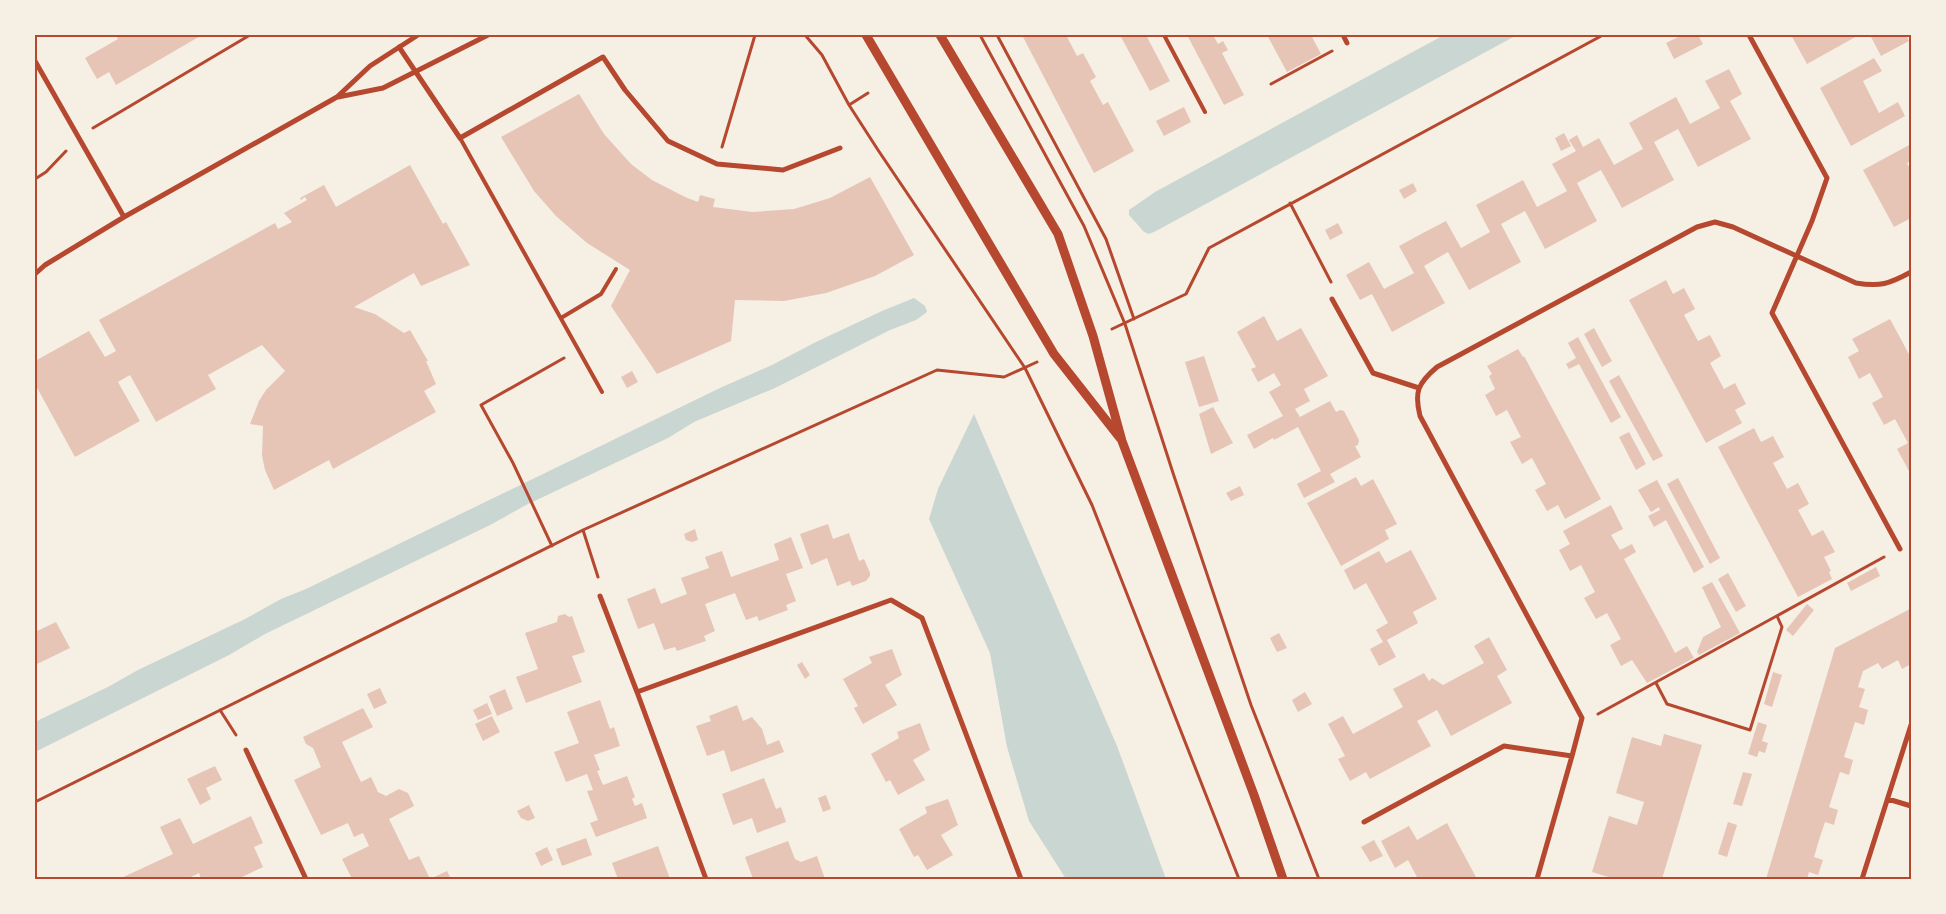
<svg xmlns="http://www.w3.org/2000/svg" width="1946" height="914" viewBox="0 0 1946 914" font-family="'Noto Sans',sans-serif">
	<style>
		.water { fill: #c9d6d2 }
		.building { fill: #e6c5b7 }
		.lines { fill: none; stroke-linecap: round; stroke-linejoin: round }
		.path { stroke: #b5482f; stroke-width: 3 }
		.service { stroke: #b5482f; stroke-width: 4 }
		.minor { stroke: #b5482f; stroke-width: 5 }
		.tertiary { stroke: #b5482f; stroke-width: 9 }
		.neatline { fill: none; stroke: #b5482f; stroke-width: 2 }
	</style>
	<rect width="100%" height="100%" fill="#f6efe4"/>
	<path class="water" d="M1444,35H1517L1156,231L1149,234L1144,232L1129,215V210L1155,192Z
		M914,298L925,306L927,312L916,320L890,330L775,388L694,422L668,438L526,505L490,525L265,634L229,655L35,752V722L41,719L108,687L138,670L245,619L281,599L306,589L720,388L772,365L816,342L882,311Z
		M974,414L1117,746L1166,879H1066L1029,821L1007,747L990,653L929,519L938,489Z"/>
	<path class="building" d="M120,35H202L116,85L109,72L97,79L85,58L118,39L117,37Z
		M1022,35H1066L1077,56L1083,53L1096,77L1090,81L1103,105L1108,102L1134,151L1094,173Z
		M1120,35H1146L1170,81L1150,91Z
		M1187,35H1213L1218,44L1223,41L1228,50L1222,53L1244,95L1224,105Z
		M1267,35H1311L1321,54L1287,72Z
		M1682,35H1698L1703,44L1674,59L1666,43Z
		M1791,35H1859L1807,64Z
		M1870,35H1906L1909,41L1881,56Z
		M1874,58L1882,71L1863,81L1879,113L1898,102L1905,116L1851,146L1820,88Z
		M1729,69L1742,94L1730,101L1751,139L1698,167L1678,129L1654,142L1674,180L1622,208L1601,170L1577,183L1597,221L1545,249L1525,211L1501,224L1521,262L1469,290L1448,252L1424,266L1445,303L1392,332L1372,294L1360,300L1346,275L1369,262L1384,289L1414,273L1399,246L1423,233L1446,221L1461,248L1490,232L1476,205L1523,180L1537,207L1567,191L1552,164L1576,151L1569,140L1577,135L1583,147L1599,138L1614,165L1643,149L1629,123L1652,110L1676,97L1690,124L1720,108L1705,81Z
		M579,94L604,134L631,164L652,180L685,197L698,202L700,195L715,199L713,207L752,212L794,209L830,198L870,177L914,255L875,276L826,293L784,301L735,300L731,341L657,374L611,306L630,270L587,243L556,216L534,191L501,137Z
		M1184,107L1191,122L1164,136L1156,121Z
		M1564,133L1571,146L1561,151L1555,138Z
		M1911,144V161L1907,163L1911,171V218L1894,227L1863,170Z
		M410,165L443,224L446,222L470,265L421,286L414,273L354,307L375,314L404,333L410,330L428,361H426L436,384L424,391L436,412L333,469L329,460L274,490L265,470L262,456L263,426L250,424L259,401L266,390L285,371L262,345L208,375L216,389L156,422L130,375L118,382L140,421L75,457L35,384V361L89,331L105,357L116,351L99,320L275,223L278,229L292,222L284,213L307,200L305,197L301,200L300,198L324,185L336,207Z
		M1413,183L1417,191L1404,199L1399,190Z
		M1338,223L1343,233L1330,240L1325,230Z
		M1666,280L1673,294L1684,288L1695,309L1684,315L1698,341L1710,335L1721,356L1710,363L1724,389L1735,383L1746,404L1735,410L1742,423L1706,443L1629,300Z
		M1264,316L1277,341L1301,328L1328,376L1304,389L1310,401L1295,409L1300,417L1330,401L1336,412L1340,410L1344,411L1359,440L1358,445L1355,446L1361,457L1330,474L1335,482L1304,498L1297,484L1321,471L1298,427L1274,440L1273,438L1254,449L1247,435L1283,416L1269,392L1281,385L1274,373L1258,382L1251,369L1256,367L1237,332Z
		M1890,319L1911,358V470L1909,471L1897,449L1908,443L1895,419L1884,425L1872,403L1883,397L1870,373L1859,379L1848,357L1859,351L1852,339Z
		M1594,328L1612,361L1602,367L1584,334Z
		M1578,337L1621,417L1611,423L1579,364L1569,369L1566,364L1576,358L1568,343Z
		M1518,349L1523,357L1524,356L1601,499L1565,519L1558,505L1547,511L1535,490L1546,484L1532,458L1522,464L1510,442L1521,437L1507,410L1496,416L1485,395L1495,389L1489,376L1492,374L1487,366Z
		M1204,356L1219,401L1199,407L1185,362Z
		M632,371L638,382L627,388L621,377Z
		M1619,375L1663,456L1653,461L1609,381Z
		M1213,407L1233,443L1211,454L1199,414Z
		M1754,428L1761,442L1773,436L1784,457L1773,463L1787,489L1798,483L1809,504L1798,510L1812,536L1823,530L1835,552L1824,557L1831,571L1829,572L1832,579L1798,597L1718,447Z
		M1629,432L1646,464L1636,470L1619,437Z
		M1356,477L1361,486L1373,479L1397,524L1385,530L1389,539L1341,566L1307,503Z
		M1678,478L1720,558L1710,564L1667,484Z
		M1657,480L1704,567L1694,573L1666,520L1654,527L1648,516L1660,510L1659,507L1651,512L1638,490Z
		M1240,486L1244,495L1231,501L1226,493Z
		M1611,505L1623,529L1611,535L1620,550L1632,544L1636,552L1624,559L1663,630L1675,653L1687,646L1694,658L1647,683L1632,660L1621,666L1610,645L1621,639L1607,613L1596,619L1584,598L1595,592L1581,565L1570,571L1559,550L1570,544L1563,531Z
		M828,524L833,539L849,533L859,561L864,559L870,573V576L866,581L852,586L850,581L837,586L827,558L811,565L800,534Z
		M695,529L698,540L692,542L686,540L684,534Z
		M791,537L803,568L786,574L796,601L786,605L788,610L759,621L757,616L746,620L735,593L705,604L715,631L704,636L706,641L677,651L675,647L664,650L654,623L638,629L627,599L655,588L661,604L687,594L681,578L709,568L705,557L722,551L731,577L779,560L774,544Z
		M1411,550L1437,599L1413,612L1418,623L1387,640L1396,657L1379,666L1370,649L1383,642L1376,630L1388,623L1366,583L1354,590L1344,570L1379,551L1386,563Z
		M1876,567L1880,576L1851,591L1847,583Z
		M1728,573L1746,606L1736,612L1718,579Z
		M1712,582L1740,633L1699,655L1697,652L1703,637L1721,627L1702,587Z
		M1807,604L1814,610L1793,636L1786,630Z
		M1910,609L1911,664L1902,669L1898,660L1882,669L1878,663L1863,671L1858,687L1865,689L1859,707L1868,710L1864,725L1855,722L1844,757L1853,760L1849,775L1840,772L1829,807L1838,810L1836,817L1834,825L1825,822L1819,840L1814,857L1823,860L1818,875L1809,872L1807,879H1766L1835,648Z
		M565,614L569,617L572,616L585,652L572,656L582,682L526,703L516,677L538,669L525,633L557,622L558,616Z
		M56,622L70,648L35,665V632Z
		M1279,633L1287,648L1277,652L1270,638Z
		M1489,637L1507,670L1497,676L1512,703L1451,736L1437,710L1417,721L1431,746L1370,779L1366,772L1350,781L1338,759L1345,756L1328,724L1343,716L1353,734L1403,707L1393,689L1424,673L1429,681L1432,678L1443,685L1484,663L1474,646Z
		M892,649L902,675L885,685L897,705L863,724L854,708L858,706L843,679L872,663L869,657Z
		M802,662L810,675L805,679L797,665Z
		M1773,672L1782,675L1772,707L1764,704Z
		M380,688L387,703L374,709L367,694Z
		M505,689L513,709L497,716L489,696Z
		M1305,692L1312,704L1298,712L1292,700Z
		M600,700L610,729L614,727L620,746L594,755L600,770L597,771L603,785L627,776L635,797L632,799L635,806L642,803L647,818L596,837L590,823L598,820L587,791L593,790L587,774L566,782L554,752L579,743L567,712Z
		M487,703L492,714L478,720L473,710Z
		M737,705L743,721L752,717L762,729L767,745L779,740L784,752L731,772L724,750L707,756L696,726L711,721L709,716Z
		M363,708L373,727L342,742L361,782L371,777L378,792L386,796L399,789L408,793L414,806L389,819L409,860L419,856L430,879L447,871L451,879H352L342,859L369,846L363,833L354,837L348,823L321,835L294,780L321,767L313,748L306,744L303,737Z
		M492,716L500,732L483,741L475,724Z
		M1758,722L1767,725L1762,741L1768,743L1765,753L1759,751L1757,757L1748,754Z
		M920,723L930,750L913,760L925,780L898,795L890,780L886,782L871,754L899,738L897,732Z
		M1664,734L1702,745L1662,879H1615L1592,872L1609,816L1637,825L1644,802L1616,793L1632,737L1661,746Z
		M215,766L222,780L206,788L211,799L200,805L187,779Z
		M1743,772L1752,774L1742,806L1733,804Z
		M764,778L776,809L781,807L786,822L757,833L752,818L733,825L722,794Z
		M826,795L831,809L823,812L818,798Z
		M948,799L958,825L941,835L953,855L927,870L918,855L914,857L899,829L927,813L925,807Z
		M529,805L535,818L528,821L521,818L517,811Z
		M251,816L263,843L254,847L263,867L238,879H201L199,873L187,879H119L173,854L160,827L180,818L193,844Z
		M1728,822L1737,825L1727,857L1718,854Z
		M1447,823L1477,879H1418L1408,860L1395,868L1381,841L1409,826L1417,840Z
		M586,838L592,855L562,866L556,849Z
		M1374,840L1383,856L1370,862L1361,847Z
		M788,841L795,859L801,862L817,856L825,879H795V878L753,879L745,857Z
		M658,846L670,879H618L612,863Z
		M547,847L553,860L541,866L535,853Z"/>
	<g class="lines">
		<path class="path" d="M805,35L822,55L849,105L878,150L1025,368L1092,505L1239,879
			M980,35L1084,226L1125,324L1173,473L1251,705L1319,879
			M997,35L1106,239L1134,319
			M1271,84L1332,51
			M849,105L868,93
			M93,128L250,35
			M722,147L755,35
			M35,179L46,172L66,151
			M1290,203L1331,282
			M1112,329L1186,294L1209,248L1603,35
			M583,530L598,577
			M552,546L513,463L481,405L564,358
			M1656,683L1667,704L1750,730L1782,627L1777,616
			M220,710L236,735
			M1598,714L1884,557
			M35,802L583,530L937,370L1004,377L1037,362"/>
		<path class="service" d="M1164,35L1205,112
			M460,138L602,392
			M561,318L601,294L616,269"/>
		<path class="minor" d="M1343,35L1347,43
			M1749,35L1827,178L1812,221L1772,313L1900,549
			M399,47L460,138L603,57L625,90L668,141L717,164L783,170L840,148
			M35,61L124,217
			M338,97L383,88L488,35
			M35,274L45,265L124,217L337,97L370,66L418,35
			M1332,299L1373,373L1419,388
			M600,596L637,692
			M246,750L306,879
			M1572,756L1582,718L1420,416C1414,392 1418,383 1437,367L1697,227L1715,222L1733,227L1856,283C1880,287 1889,284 1911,272
			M1888,799L1911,806
			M1364,822L1504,746L1572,756L1537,879
			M706,879L637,692L891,600L922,618L1021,879
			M1862,879L1911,725"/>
		<path class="tertiary" d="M866,35L1054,354L1120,438
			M940,35L1058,234L1093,336L1122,441L1254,795L1283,879"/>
	</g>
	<rect width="1946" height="914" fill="none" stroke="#f6efe4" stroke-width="72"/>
	<rect x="36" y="36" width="1874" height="842" class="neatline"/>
</svg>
